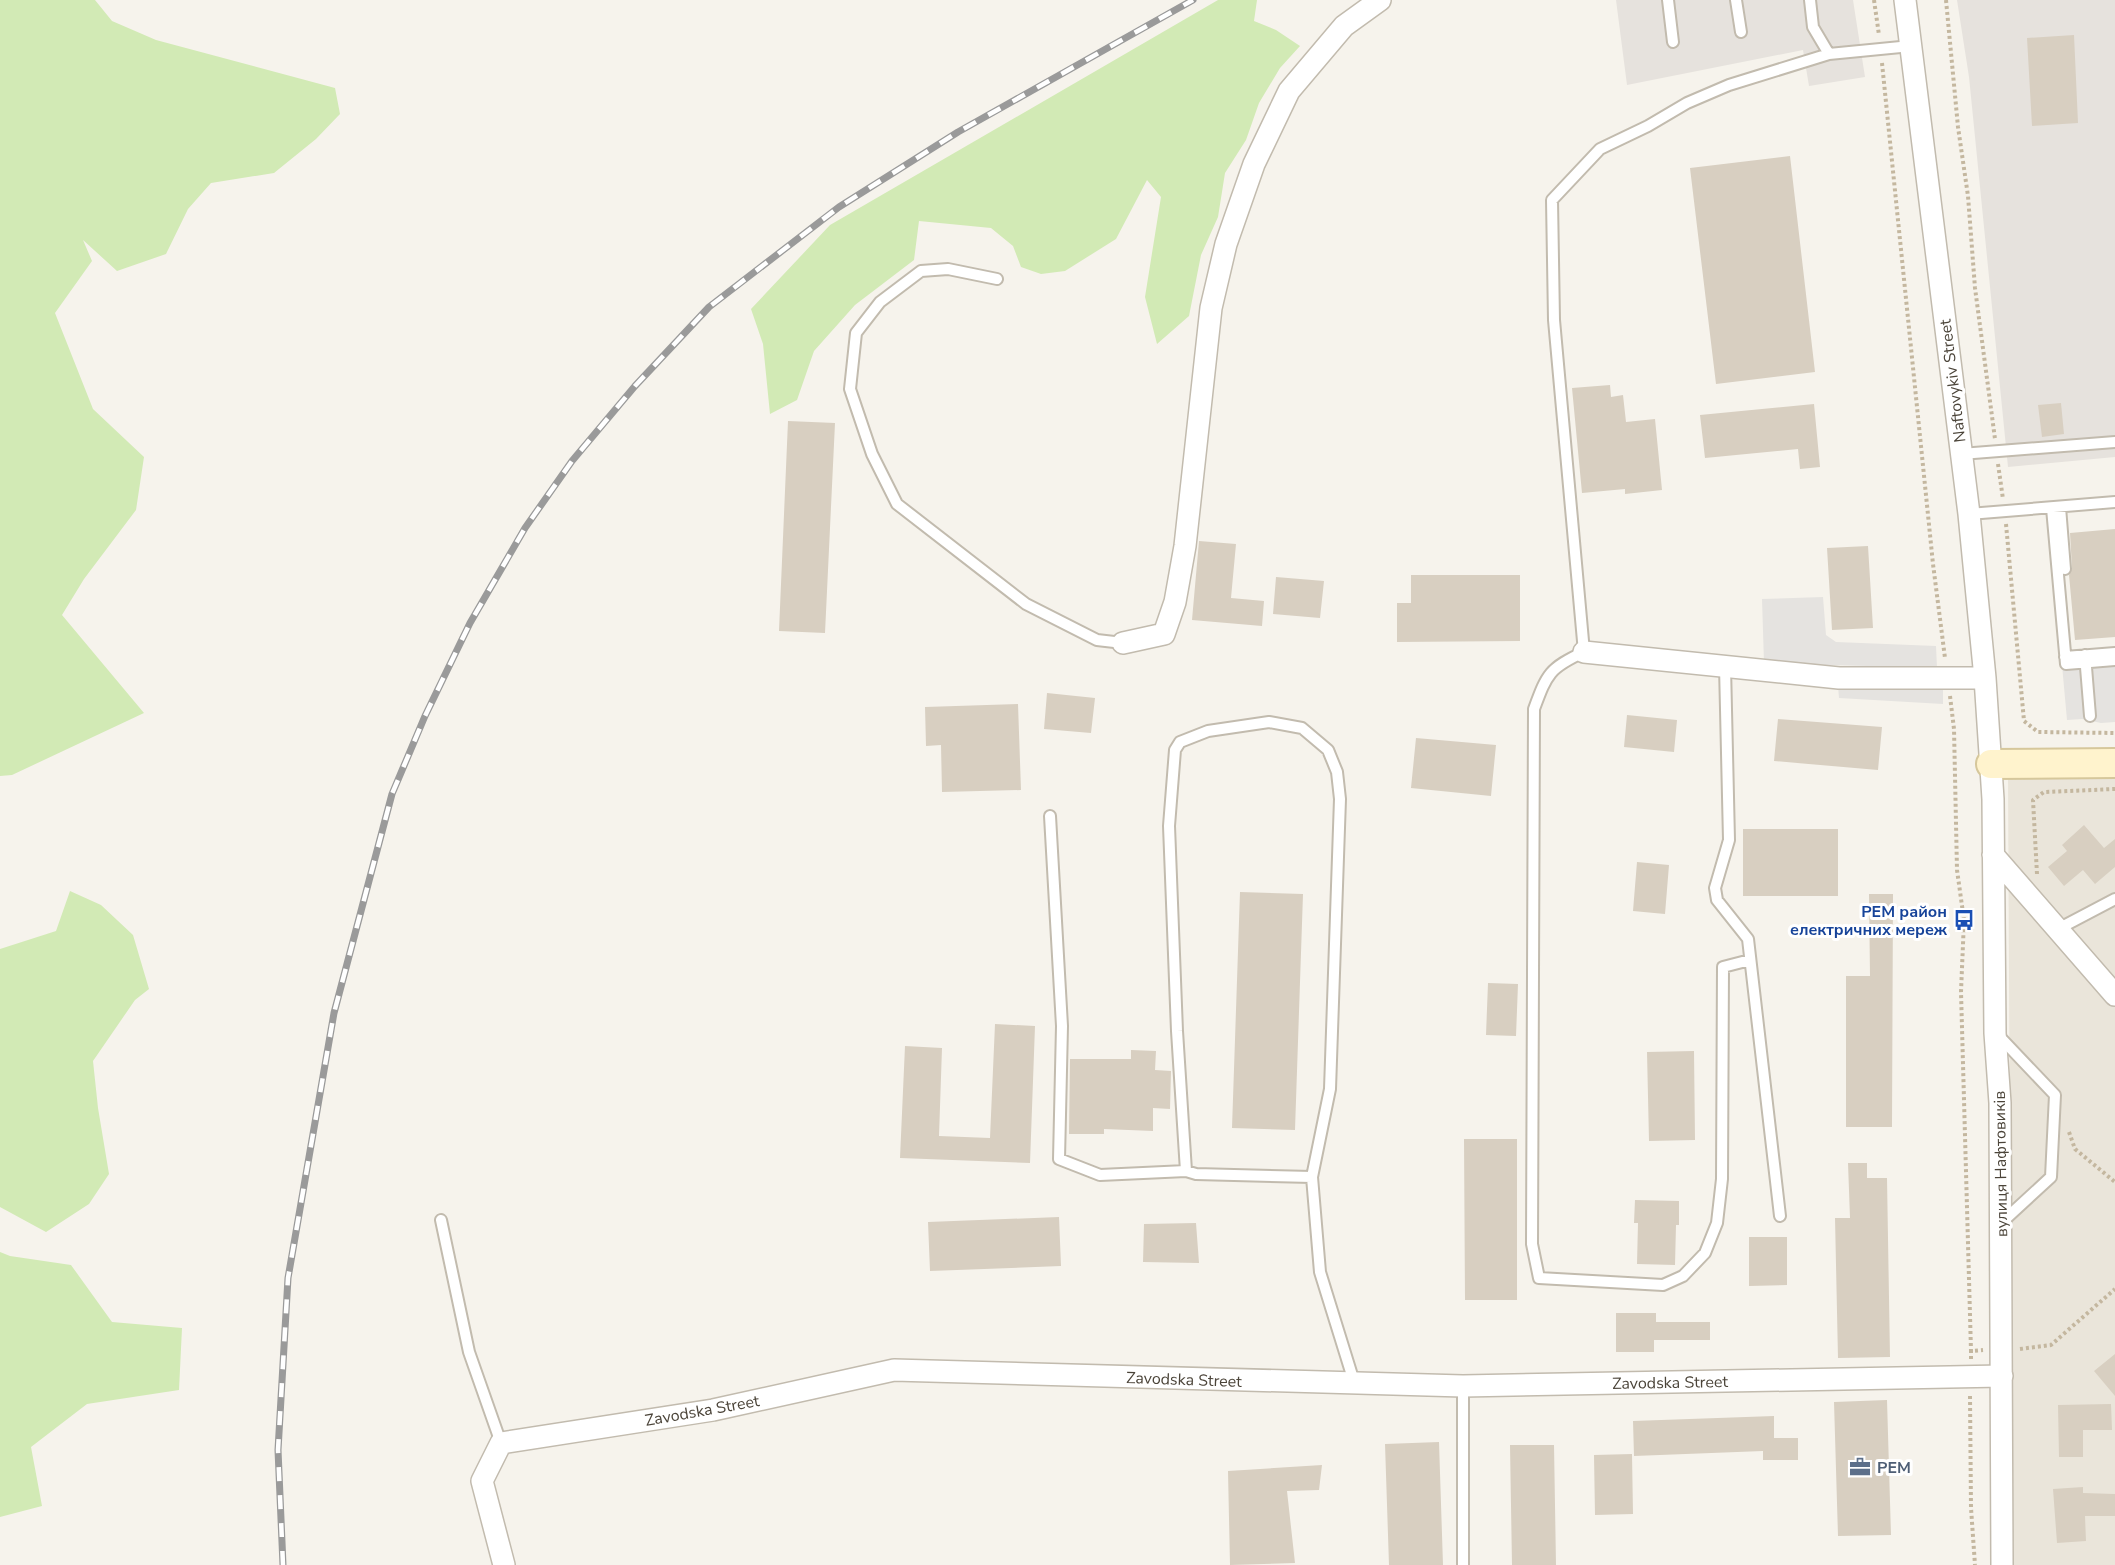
<svg xmlns="http://www.w3.org/2000/svg" width="2115" height="1565" viewBox="0 0 2115 1565" font-family="'Nunito Sans',sans-serif">
	<style>
		.residential { fill: #eae5da }
		.industrial { fill: #e6e2dd }
		.green { fill: #d2eab5 }
		.parking { fill: #e5e3e0 }
		.building { fill: #d8cfc1 }
		.lines { fill: none; stroke-linecap: round; stroke-linejoin: round }
		.service-casing { stroke: #c2bbae; stroke-width: 14 }
		.minor-casing { stroke: #c2bbae; stroke-width: 24 }
		.secondary-casing { stroke: #d6c79b; stroke-width: 32 }
		.path { stroke: #c4b79f; stroke-width: 4; stroke-dasharray: 3 3; stroke-linecap: butt }
		.service { stroke: #fff; stroke-width: 10 }
		.minor { stroke: #fff; stroke-width: 21 }
		.secondary { stroke: #fff3cd; stroke-width: 28 }
		.rail-casing { stroke: #9a9a9a; stroke-width: 7 }
		.rail { stroke: #fff; stroke-width: 4.5; stroke-dasharray: 14; stroke-linecap: butt }
		.labels { text-anchor: middle; stroke-width: 6; stroke-linejoin: round; paint-order: stroke }
		.street-label { font-size: 16px; fill: #4b4439; stroke: #fff }
		.transit-label { font-size: 16px; font-weight: bold; fill: #164399; stroke: #fff; text-anchor: end }
		.service-label { font-size: 16px; font-weight: bold; fill: #4e5e75; stroke: #fff; text-anchor: start }
	</style>
	<rect width="100%" height="100%" fill="#f6f3ec"/>
	<path class="residential" d="M2115,774V1565H2012L2008,777Z"/>
	<path class="industrial" d="M1616,0H1853L1865,77L1809,86L1803,50L1627,85Z
		M1957,0H2115V457L2008,467L1969,77Z"/>
	<path class="green" d="M0,0H95L112,21L156,40L335,88L340,114L316,139L274,173L211,183L188,209L166,254L117,271L83,240L92,261L55,313L93,409L144,457L136,510L84,579L62,615L144,713L12,775L0,776Z
		M1218,0H1257L1254,21L1276,30L1300,46L1280,68L1259,103L1246,140L1225,173L1218,217L1201,255L1189,316L1157,344L1145,297L1161,197L1147,180L1116,239L1065,271L1041,274L1021,267L1013,246L991,228L919,221L914,260L855,305L814,351L797,400L770,414L763,344L751,309L830,225Z
		M70,891L101,905L133,935L149,989L135,1000L93,1061L98,1108L109,1174L89,1204L46,1232L0,1207V949L56,931Z
		M0,1252L10,1256L71,1265L112,1322L182,1328L179,1390L87,1404L31,1447L42,1506L0,1517Z"/>
	<path class="parking" d="M1823,597L1826,635L1836,642L1936,646L1937,668L1764,663L1762,599Z
		M2115,660V722L2101,723L2082,719L2067,720L2062,665Z
		M1838,686L1943,687V704L1839,698Z"/>
	<path class="building" d="M2074,35L2078,123L2032,126L2027,38Z
		M1790,156L1815,372L1716,384L1690,168Z
		M1610,385L1611,397L1623,395L1626,422L1655,419L1662,490L1625,494V489L1582,493L1572,388Z
		M2061,403L2064,434L2042,437L2038,405Z
		M1814,404L1820,467L1800,469L1798,449L1705,458L1700,415Z
		M788,421L835,423L825,633L779,631Z
		M2115,529V637L2075,640L2069,575L2072,568L2070,533Z
		M1199,541L1236,544L1231,598L1264,601L1262,626L1192,620Z
		M1868,546L1873,628L1832,630L1827,548Z
		M1411,575H1520V641L1397,642V603H1411Z
		M1276,577L1324,581L1320,618L1273,614Z
		M1047,693L1095,698L1091,733L1044,729Z
		M1018,704L1021,790L942,792L941,745L926,746L925,707Z
		M1627,715L1677,720L1674,752L1624,747Z
		M1778,719L1882,727L1878,770L1774,761Z
		M1416,738L1496,745L1491,796L1411,788Z
		M2084,825L2104,848L2115,839V867L2095,884L2083,870L2064,886L2048,867L2067,851L2062,845Z
		M1743,829H1838V896H1743Z
		M1637,862L1669,865L1665,914L1633,911Z
		M1240,892L1303,894L1295,1130L1232,1128Z
		M1869,894H1893L1892,1127H1846V976H1870Z
		M1488,983L1518,984L1516,1036L1486,1035Z
		M995,1024L1035,1026L1030,1163L900,1158L905,1046L942,1048L939,1136L990,1138Z
		M1131,1050L1156,1051L1155,1070L1171,1071L1170,1109L1153,1108V1131L1104,1129V1134H1069L1070,1059H1131Z
		M1694,1051L1695,1140L1649,1141L1647,1052Z
		M1464,1139H1517V1300H1465Z
		M1848,1163H1867V1178H1887L1890,1357L1838,1358L1835,1218H1850Z
		M1635,1200L1679,1201V1225H1676L1675,1265L1637,1264L1638,1223H1634Z
		M1059,1217L1061,1266L930,1271L928,1222Z
		M1196,1223L1199,1263L1143,1262L1144,1224Z
		M1749,1237H1787V1285L1749,1286Z
		M1616,1313H1656V1322H1710V1340H1654V1352H1616Z
		M2115,1354V1396L2094,1371Z
		M1887,1400L1891,1535L1838,1536L1834,1402Z
		M2111,1404L2112,1430H2083V1457H2059L2058,1405Z
		M1774,1416V1438H1798V1460H1763V1451L1634,1456L1633,1421Z
		M1439,1442L1443,1565H1389L1385,1444Z
		M1510,1445H1554L1556,1565H1512Z
		M1632,1454L1633,1514L1595,1515L1594,1455Z
		M1322,1465L1319,1490L1287,1491L1295,1563L1230,1565L1228,1471Z
		M2083,1487V1493L2115,1494V1516H2085L2086,1541L2057,1543L2053,1489Z"/>
	<g class="lines">
		<defs>
			<path id="service" d="M1668,0L1673,42
				M1736,0L1741,32
				M1810,0L1813,27L1829,54L1911,46
				M997,279L948,269L921,271L880,302L856,333L850,389L872,454L897,504L1026,604L1097,640L1123,643
				M1961,454L2115,442
				M2060,507L2065,569
				M2052,508L2066,664L2115,660
				M1969,514L2115,502
				M2085,655L2090,716
				M2065,657L2115,653
				M1725,666L1729,840L1715,888L1717,900L1748,939L1780,1216
				M1050,816L1062,1026L1059,1159L1100,1175L1186,1171L1196,1174L1312,1177
				M2058,929L2115,899
				M1750,960L1723,967L1722,1179L1717,1223L1705,1253L1683,1276L1663,1285L1539,1278L1532,1244L1534,709C1547,674 1549,668 1584,652L1554,320L1552,200L1600,149L1648,126L1687,103L1729,85L1829,54
				M1997,1034L2055,1095L2051,1177L2001,1223
				M1186,1171L1177,1031L1169,826L1175,750L1180,742L1208,731L1269,722L1302,728L1328,750L1337,772L1340,799L1330,1089L1312,1177L1320,1272L1355,1385
				M441,1220L469,1352L501,1443
				M1463,1386V1565"/>
			<path id="minor" d="M1905,0L1969,514L1985,678L1993,799L1995,1033L2000,1103L2002,1565
				M1123,643L1164,634L1175,602L1185,546L1211,308L1226,244L1254,164L1289,91L1344,26L1380,0
				M1584,652L1839,678H1985
				M1993,855L2115,995
				M504,1565L482,1481L501,1443L713,1410L894,1370L1463,1386L2002,1376"/>
			<path id="secondary" d="M1991,764L2115,763"/>
		</defs>
		<use href="#service" class="service-casing"/>
		<use href="#minor" class="minor-casing"/>
		<use href="#secondary" class="secondary-casing"/>
		<path class="path" d="M1874,0L1879,35
			M1946,0L1958,127L1968,196L1975,288L1995,439
			M1882,63L1933,564L1945,658
			M1998,464L2003,499
			M2006,524L2024,721L2038,732L2115,733
			M1950,696L1954,729L1957,870L1964,920L1961,992L1971,1351
			M2037,874L2033,800L2044,792L2115,789
			M2069,1132L2075,1149L2115,1182
			M2020,1349L2051,1345L2115,1289
			M1971,1359V1351L1983,1350
			M1970,1396L1971,1508L1975,1565"/>
		<use href="#service" class="service"/>
		<use href="#minor" class="minor"/>
		<use href="#secondary" class="secondary"/>
		<defs>
			<path id="rail" d="M283,1565L278,1450L288,1278L334,1013L392,794L425,716L470,623L525,528L572,461L635,386L709,307L839,207L958,132L1193,0"/>
		</defs>
		<use href="#rail" class="rail-casing"/>
		<use href="#rail" class="rail"/>
	</g>
	<defs>
		<symbol id="bus-bare" viewBox="-9 -9 18 18"><path d="M-5-6H5V4H4V6H2V4H-2V6H-4V4H-5ZM-3.5-4V0h7V-4ZM-3.5 1.2v1.5H-2V1.2ZM2 1.2v1.5H3.5V1.2Z" fill="#1a4fb4" stroke="#fff" stroke-width="2.5" paint-order="stroke"/></symbol>
		<symbol id="office-bare" viewBox="-9 -9 18 18"><path d="M-6-3h4V-5.5h4V-3h4V5H-6ZM-1-4.5V-3h2v-1.5ZM-6 0V1H6V0Z" fill="#5c6f8a" stroke="#fff" stroke-width="2.5" paint-order="stroke"/></symbol>
	</defs>
	<g fill-rule="evenodd">
		<use href="#bus-bare" x="1949" y="905" width="30" height="30"/>
		<use href="#office-bare" x="1845" y="1452" width="30" height="30"/>
	</g>
	<g class="labels">
		<g class="street-label">
			<text transform="translate(1952 381) rotate(-97)" y="6">Naftovykiv Street</text>
			<text transform="translate(2000 1164) rotate(-91)" y="6">вулиця Нафтовиків</text>
			<text transform="translate(1184 1379) rotate(2)" y="6">Zavodska Street</text>
			<text transform="translate(1670 1382) rotate(-1)" y="6">Zavodska Street</text>
			<text transform="translate(702 1410) rotate(-10)" y="6">Zavodska Street</text>
		</g>
		<g class="transit-label">
			<text x="1947" y="917">РЕМ район<tspan x="1947" dy="18">електричних мереж</tspan></text>
		</g>
		<g class="service-label">
			<text x="1877" y="1473">РЕМ</text>
		</g>
	</g>
</svg>
